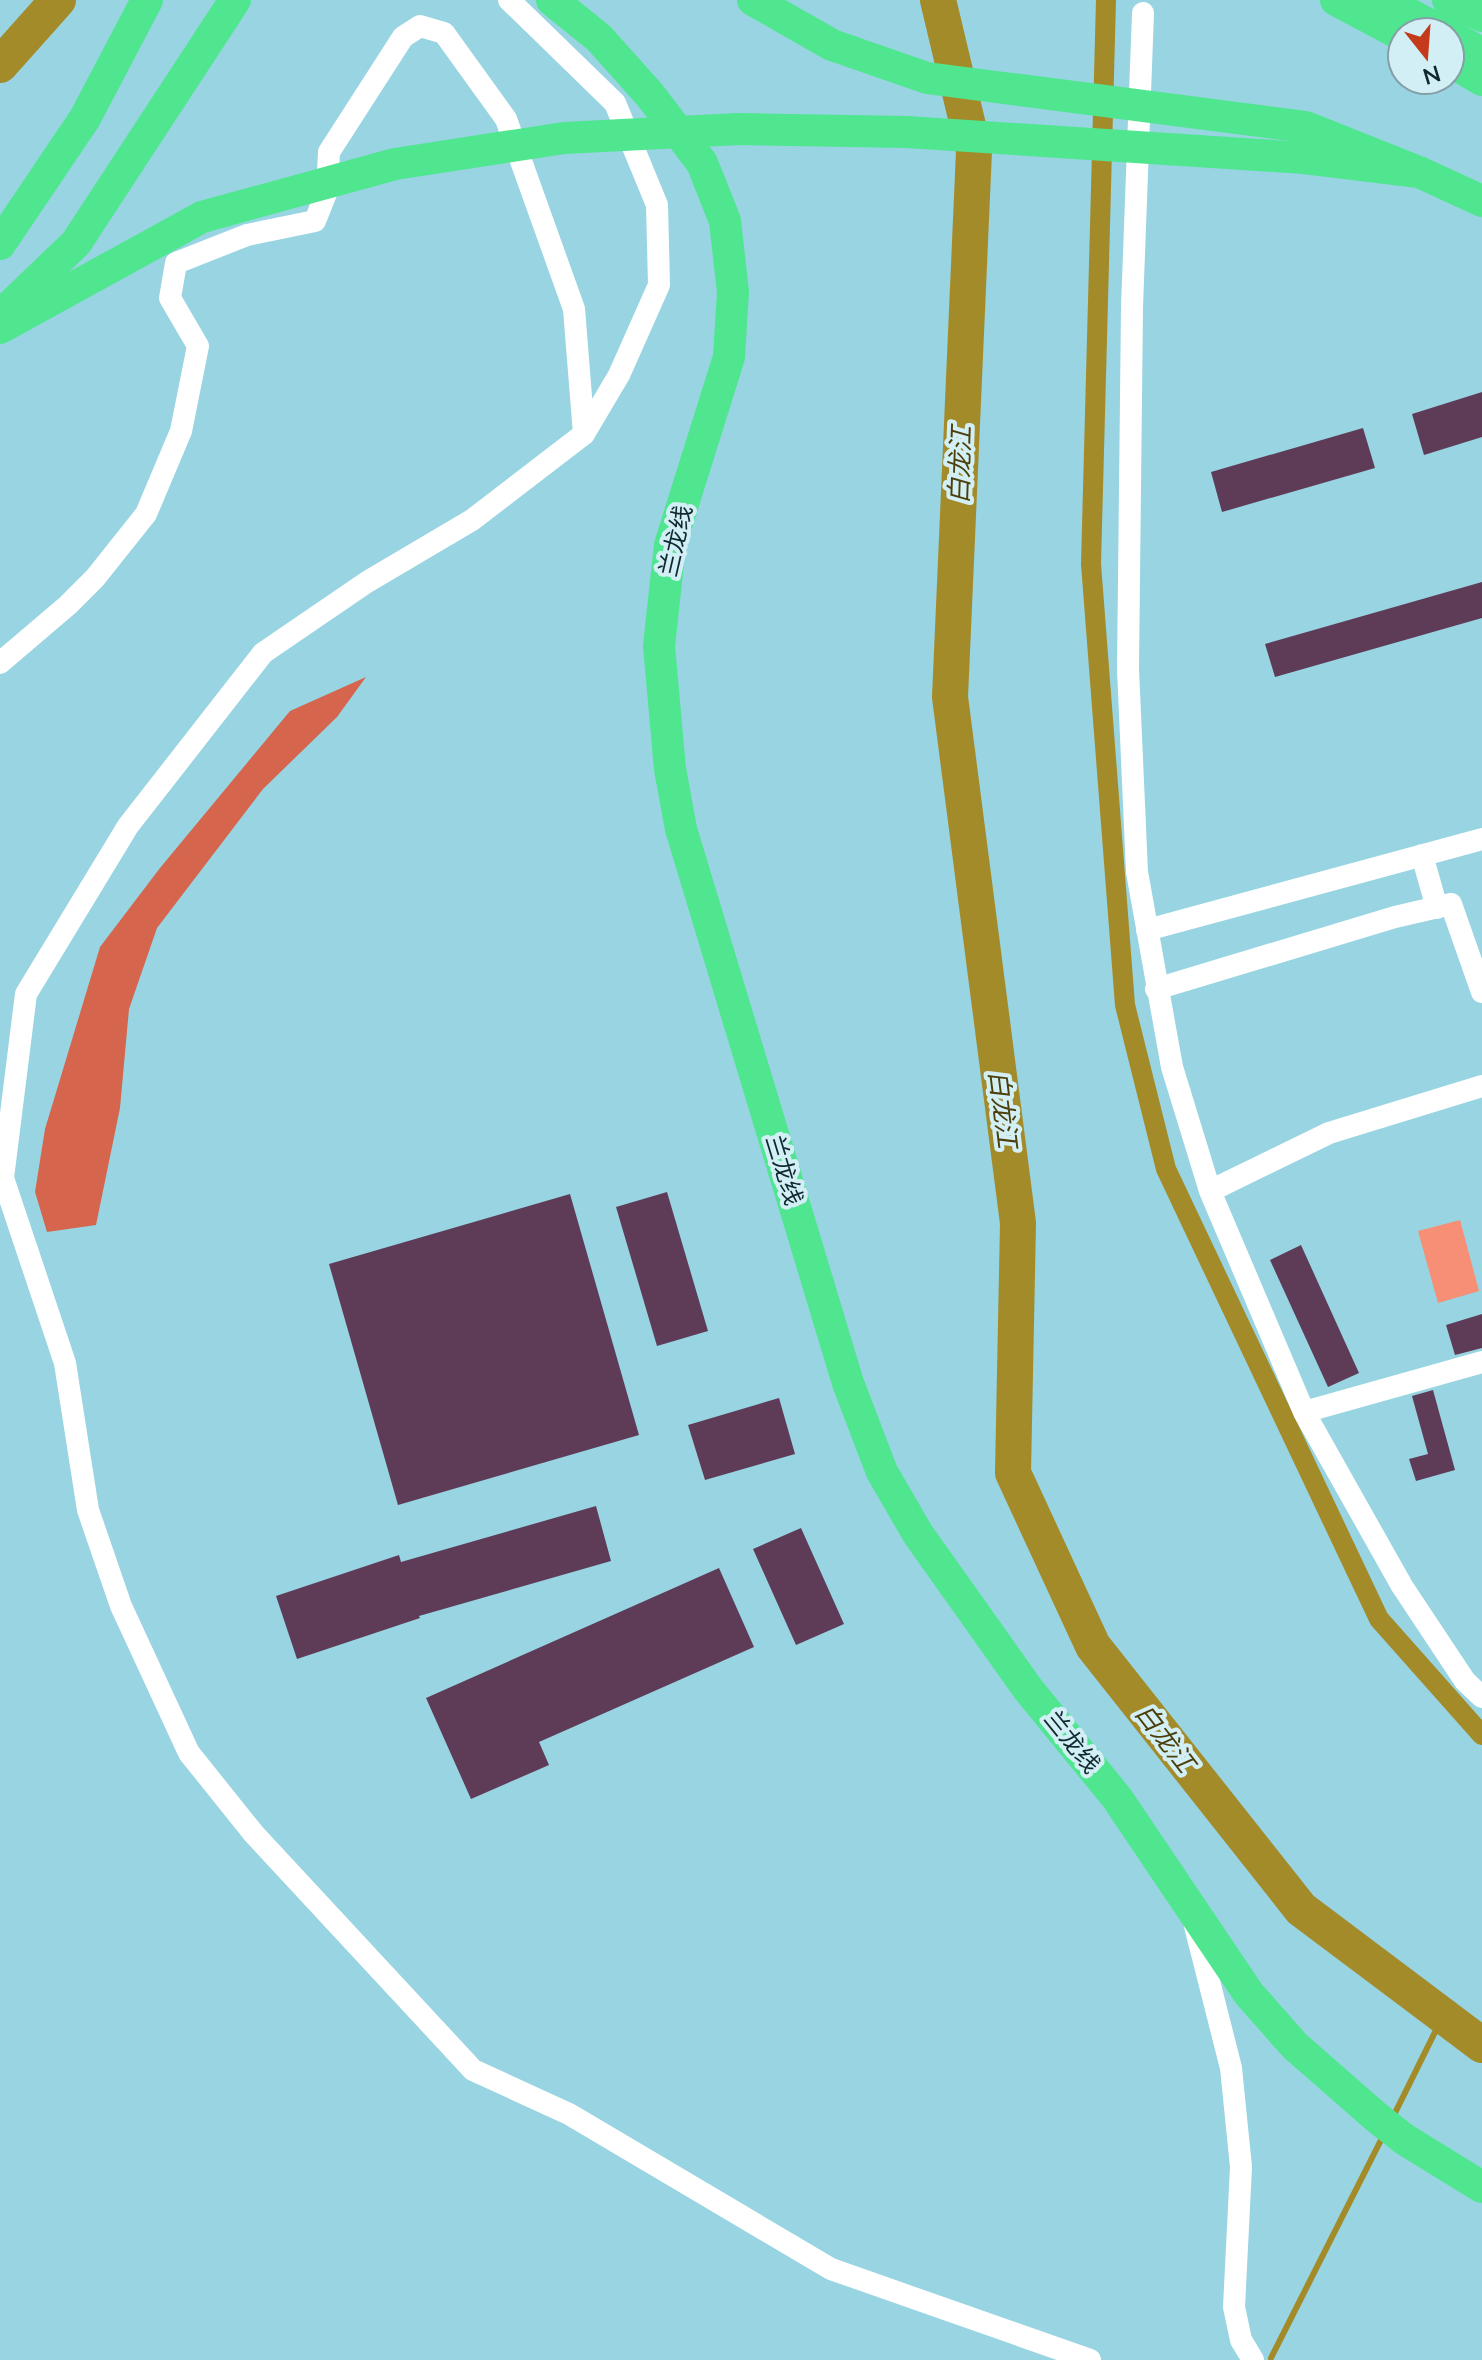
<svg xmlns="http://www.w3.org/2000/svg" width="1482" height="2360" viewBox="0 0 1482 2360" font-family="Lato,'Noto Sans SC',sans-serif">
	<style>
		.green { fill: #f78f76 }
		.forest { fill: #d5664d }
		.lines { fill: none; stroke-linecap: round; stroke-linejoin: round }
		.stream { stroke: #a48b2a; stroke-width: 6 }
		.canal { stroke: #a48b2a; stroke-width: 20 }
		.river { stroke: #a48b2a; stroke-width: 36 }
		.building { fill: #5e3c58 }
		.minor { stroke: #fff; stroke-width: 22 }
		.highway { stroke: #50e68f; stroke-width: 32 }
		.labels { text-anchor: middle; stroke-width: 8; stroke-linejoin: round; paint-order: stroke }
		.street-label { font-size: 24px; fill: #0f272d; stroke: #d2eff6 }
		.water-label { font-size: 26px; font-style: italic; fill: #4c3f0a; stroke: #d2eff6 }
	</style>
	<rect width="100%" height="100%" fill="#98d4e2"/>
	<path class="green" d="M1460,1220L1479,1291L1438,1303L1418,1231Z"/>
	<path class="forest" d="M366,677L337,717L263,789L157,928L129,1009L120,1108L96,1225L47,1232L35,1192L45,1129L100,947L160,868L290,711Z"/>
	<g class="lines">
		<path class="stream" d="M1392,2119L1443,2016
			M1271,2358L1383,2136"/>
		<path class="canal" d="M1106,0L1091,564L1125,1005L1166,1169L1379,1619L1482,1735"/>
		<path class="river" d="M938,0L974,151L950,697L1018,1223L1013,1473L1093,1646L1301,1909L1482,2045
			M0,65L58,0"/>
	</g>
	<path class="building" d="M1482,392V437L1424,455L1412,414Z
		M1363,428L1375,468L1222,512L1211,472Z
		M1482,582V618L1275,677L1265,644Z
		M667,1192L708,1331L657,1346L616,1207Z
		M570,1194L639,1435L398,1505L329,1264Z
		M1301,1245L1359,1373L1328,1387L1270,1260Z
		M1482,1314V1348L1455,1355L1446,1325Z
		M1433,1390L1455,1470L1416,1481L1409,1459L1428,1454L1412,1396Z
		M779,1398L795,1454L705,1480L688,1425Z
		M596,1506L611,1561L419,1616L420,1618L297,1659L276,1596L399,1555L401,1562Z
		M801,1528L844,1624L796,1645L753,1549Z
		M719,1568L754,1647L539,1742L549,1765L471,1799L426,1698Z"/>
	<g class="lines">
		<path class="minor" d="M509,0L615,103L657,205L659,285L619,375L584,434L472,520L367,582L263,653L128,826L26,994L3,1178L65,1363L88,1510L121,1606L189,1753L254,1834L473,2070L569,2114L831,2269L1090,2360
			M1143,13L1132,307L1128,669L1137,872L1172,1067L1210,1191L1304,1412L1402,1586L1465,1681L1482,1697
			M0,663L68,605L95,578L146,514L181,431L198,346L170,298L176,263L247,235L315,221L327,191L329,152L403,37L420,26L444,33L506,119L574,309L584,434
			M1422,855L1437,908
			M1147,930L1482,839
			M1156,989L1395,917L1451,904L1482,992
			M1210,1191L1329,1133L1482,1086
			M1304,1412L1482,1362
			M1195,1926L1231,2068L1241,2167L1234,2307L1241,2340L1253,2360"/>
		<path class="highway" d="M552,0L599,38L650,95L702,163L725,221L733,292L729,357L670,545L659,646L670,769L681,829L848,1383L882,1472L918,1534L1028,1689L1117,1798L1249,1994L1295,2046L1375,2116L1404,2139L1482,2187
			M753,0L832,45L927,78L1306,127L1419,172L1482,201
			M1336,0L1402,35
			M1383,0L1443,32
			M1448,0L1482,16
			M1450,36L1482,53
			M1450,61L1482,80
			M0,244L85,118L147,0
			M0,316L76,243L235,0
			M0,328L202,217L395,164L564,138L739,129L907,132L1304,158L1419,172"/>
	</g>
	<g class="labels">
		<g class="street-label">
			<text transform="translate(676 541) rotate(-77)" y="8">兰龙线</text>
			<text transform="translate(784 1170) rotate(73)" y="8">兰龙线</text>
			<text transform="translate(1072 1742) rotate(51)" y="8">兰龙线</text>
		</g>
		<g class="water-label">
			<text transform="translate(960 465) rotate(-88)" y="9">白龙江</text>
			<text transform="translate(1003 1109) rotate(83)" y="9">白龙江</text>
			<text transform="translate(1165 1738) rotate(52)" y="9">白龙江</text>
		</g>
	</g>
	<g transform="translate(1426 56) rotate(163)"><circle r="38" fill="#d2eff6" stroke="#849fa6" stroke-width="2"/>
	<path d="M0-6L14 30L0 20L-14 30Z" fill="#c43a1a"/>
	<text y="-12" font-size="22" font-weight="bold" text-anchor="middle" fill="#0f272d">N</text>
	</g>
</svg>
